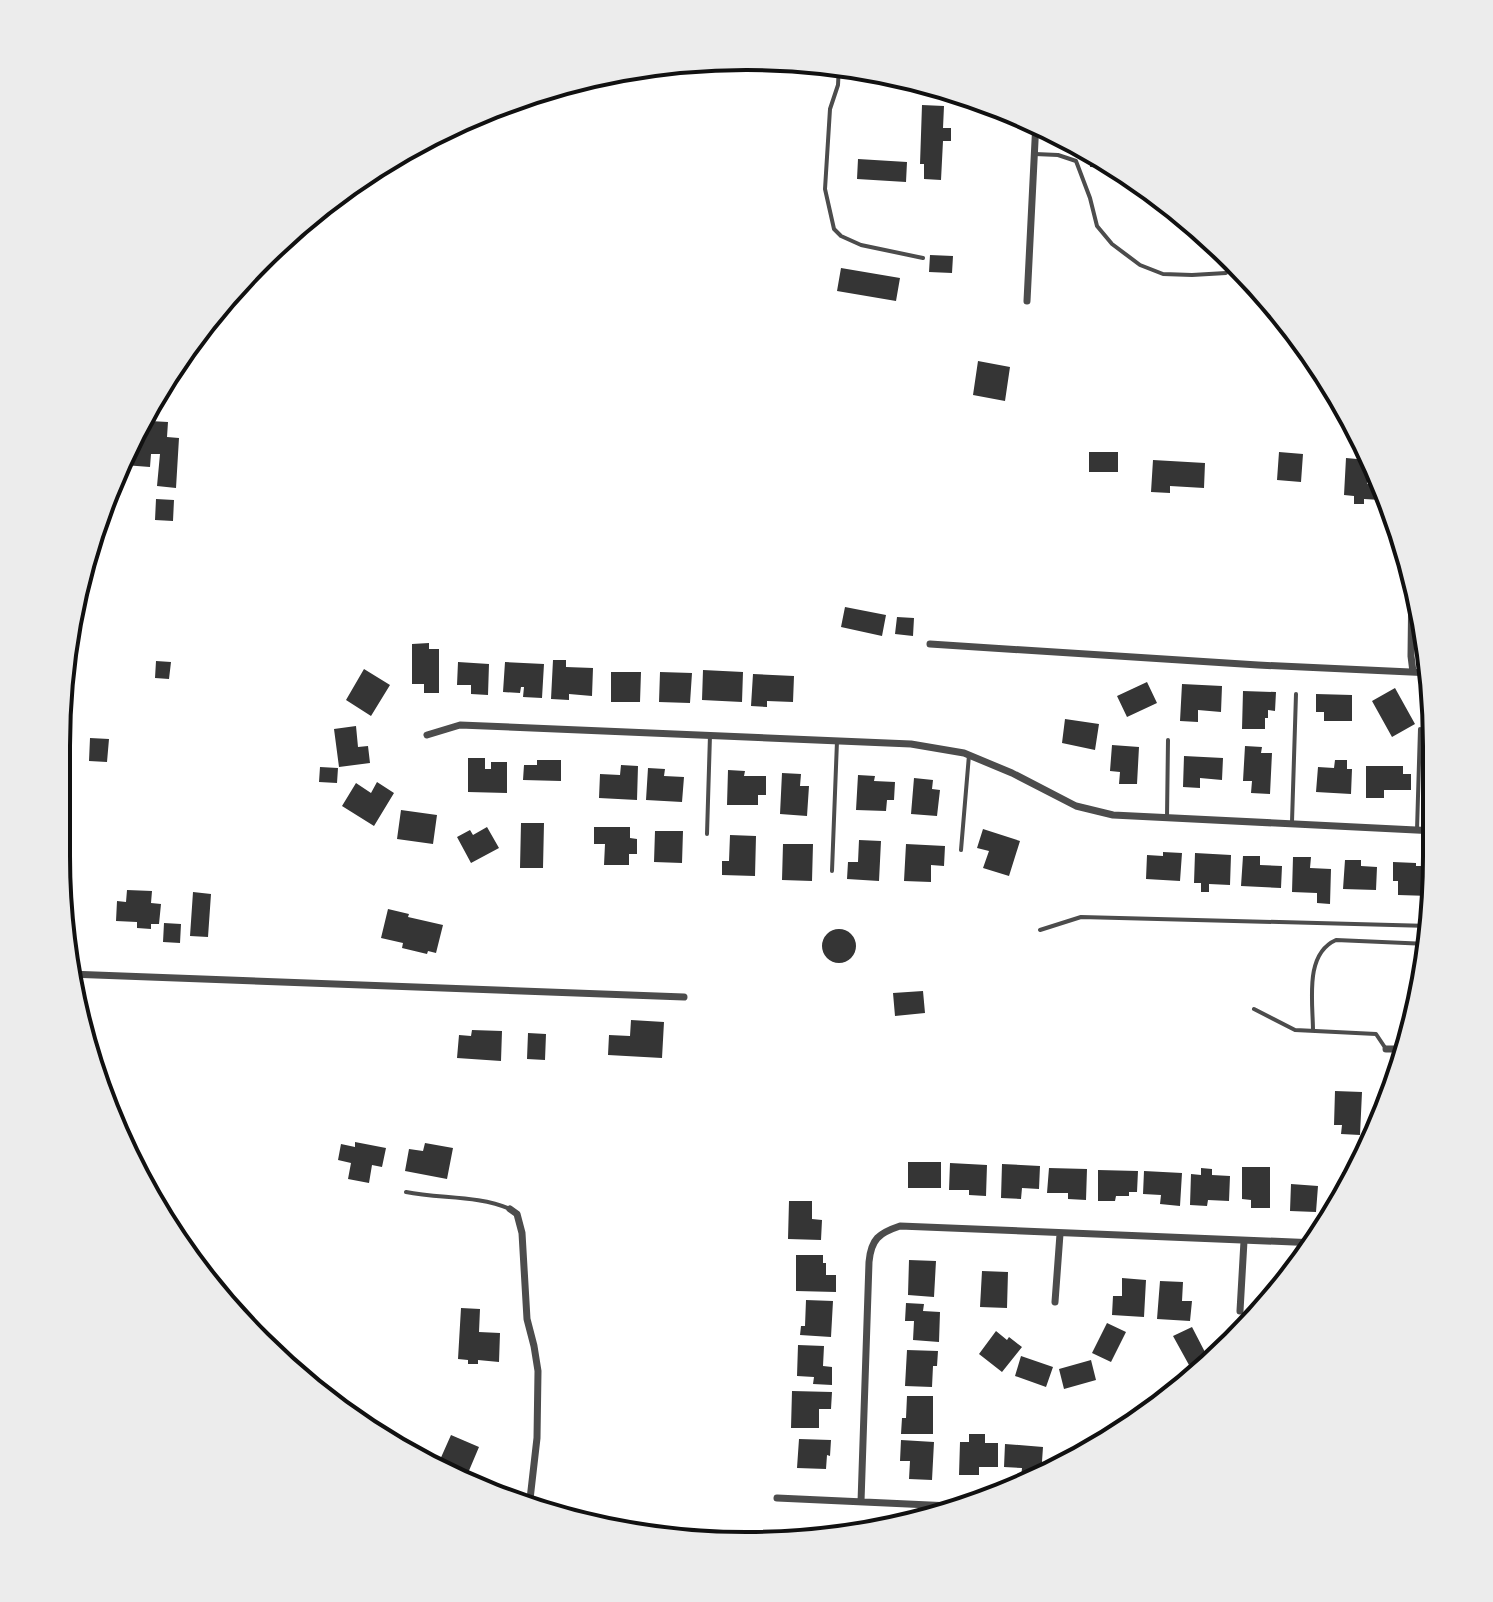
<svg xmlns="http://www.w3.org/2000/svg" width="1493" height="1602" viewBox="0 0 1493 1602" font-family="'Varela Round',sans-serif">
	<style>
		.building { fill: #353535 }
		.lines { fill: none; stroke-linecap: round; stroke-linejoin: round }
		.service { stroke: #4c4c4c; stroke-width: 4 }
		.minor { stroke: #4c4c4c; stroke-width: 7 }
		.rim { fill: none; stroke: #111; stroke-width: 4 }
	</style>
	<rect width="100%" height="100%" fill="#fff"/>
	<path class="building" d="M922,105L944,106L943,128H951V141H943L941,180L924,179V164H920Z
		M1091,151L1117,168L1090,167Z
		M858,159L907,162L906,182L857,179Z
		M930,255L953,256L952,273L929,272Z
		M841,268L900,278L896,301L837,291Z
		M978,361L1010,367L1005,401L973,395Z
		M150,421L168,422L167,437L179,438L176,488L157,486L160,454H151L150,467L124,465L127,442L133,431L149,433Z
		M1089,452H1118V472H1089Z
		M1279,452L1303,454L1301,482L1277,480Z
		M1346,458L1368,460L1367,484L1382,485L1381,500L1364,499V504H1354V496L1344,495Z
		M1153,460L1205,463L1204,488L1170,486V493L1151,492Z
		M156,499L174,500L173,521L155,520Z
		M845,607L886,615L882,636L841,627Z
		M897,617L914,618L913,636L895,634Z
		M429,643V649H439V693H424V684H412V644Z
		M553,660H566V667L593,668L592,696L569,694V700L551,699Z
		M156,661L171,662L169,679L155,678Z
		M458,662L489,664L488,695L471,694V685H457Z
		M505,662L544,664L542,698L523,697L524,687H521L520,693L503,692Z
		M364,669L390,685L371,716L346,700Z
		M703,670L743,672L742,702L702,700Z
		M611,672H641L640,702H611Z
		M660,672L692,673L690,703L659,702Z
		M753,674L794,676L793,702L767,701V707L751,706Z
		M1147,682L1157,703L1127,717L1117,696Z
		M1182,684L1222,686L1221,712L1198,710V722L1180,721Z
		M1395,688L1415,724L1392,737L1372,701Z
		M1243,691L1276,692L1275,711L1268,710V718H1265V729H1242Z
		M1316,694L1352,695V721H1324V712H1316Z
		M1065,719L1099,724L1095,750L1062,743Z
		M356,726L358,747L368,746L370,763L339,767L334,729Z
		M90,738L109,739L107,762L89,761Z
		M1112,745L1139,747L1137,784H1119L1120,772L1110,771Z
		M1245,746L1262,747L1261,753H1272L1270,794L1251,793L1252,781H1243Z
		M1184,756L1223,758L1222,780L1200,778V788L1183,787Z
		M468,758H485V769H491V762H507V793L468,792Z
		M537,760H561V781L523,780L524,765H537Z
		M1335,760H1347V769H1352L1351,794L1316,792L1318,767L1334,768Z
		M621,765L638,766L637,800L599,798L600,774L620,775Z
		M1366,766H1403V774H1411V790H1384V798H1366Z
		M320,767L338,768L337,783L319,782Z
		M648,768L665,769L664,776L684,777L682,802L646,800Z
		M728,770L745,771L744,776H766V795H758V805H727Z
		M782,773L801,774L800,786H809L807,816L780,814Z
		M858,775L875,776L874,781L895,782L894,800H887L886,811L856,810Z
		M914,778L933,780L932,789L940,790L937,816L911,814Z
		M377,782L394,793L374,826L342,806L356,783L371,793Z
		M401,810L437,815L433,844L397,839Z
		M521,823H544L543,868H520Z
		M487,827L499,848L471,863L457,837L470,830L473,835Z
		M594,827H630V838L637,839V854H629V865H604L605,844H594Z
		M983,829L1020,841L1009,876L983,868L989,851L977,848Z
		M655,831H683L682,863L654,862Z
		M730,835L756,836L755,876L722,875V861H729Z
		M859,840L881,841L879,881L847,879L848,862H858Z
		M783,844H813L812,881L782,880Z
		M906,844L945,846L944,866L931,865V882L904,881Z
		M1163,852L1182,853L1180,881L1146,879L1147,855L1163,856Z
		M1195,853L1231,855L1230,885L1209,884V892H1201V883H1194Z
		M1243,856H1260V865L1282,866L1281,888L1241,886Z
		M1293,857H1311L1310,868L1331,869L1330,904L1317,903V893L1292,892Z
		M1345,860H1361V866L1377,867L1376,890L1343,889Z
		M1393,862L1416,863V866H1430V896L1398,895V881H1393Z
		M127,890L152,891L151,903L161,904L159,924H151V929L137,928V922L116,921L117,901L126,902Z
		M193,892L211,894L208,937L190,936Z
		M388,909L409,914L408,917L443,925L436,953L428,951L427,954L402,948L403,943L381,938Z
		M164,923L181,924L180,943L163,942Z
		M822 946a17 17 0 1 1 34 0a17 17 0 1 1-34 0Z
		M923,991L925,1013L895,1016L893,993Z
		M631,1020L664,1022L662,1058L608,1055L609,1035L630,1036Z
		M472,1030L502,1031L501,1061L457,1058L459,1035L471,1036Z
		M528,1033L546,1034L545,1060L527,1059Z
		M1335,1091L1362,1092L1360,1135L1341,1134L1342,1125H1334Z
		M355,1142L386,1148L382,1167L372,1165L369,1183L348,1179L351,1163L338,1160L341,1144L355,1147Z
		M425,1143L453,1148L447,1179L405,1171L409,1149L423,1151Z
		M908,1162H941V1188H908Z
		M950,1163L987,1165L986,1196L969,1195V1190H949Z
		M1002,1164L1040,1166L1039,1189L1022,1188L1021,1199L1001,1198Z
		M1242,1167H1270V1208H1251V1200L1242,1199Z
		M1049,1168L1087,1169L1086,1200L1068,1199V1193H1047Z
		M1201,1168L1212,1169V1175L1230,1176L1229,1201L1208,1200L1207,1206L1190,1205L1191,1174L1201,1175Z
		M1098,1170L1138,1171L1137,1192H1129V1196H1116L1115,1201H1098Z
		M1144,1171L1182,1173L1180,1206L1160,1204L1161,1195L1143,1194Z
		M1342,1172H1356L1341,1201Z
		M1291,1184L1318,1186L1316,1212L1290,1211Z
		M789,1201H812V1219L822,1220L821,1240L788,1239Z
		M796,1255H823V1263H826V1275H836V1292L796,1291Z
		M909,1260L936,1261L934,1297L908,1295Z
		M982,1271L1008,1272L1007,1308L980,1307Z
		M1122,1278L1146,1280L1144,1317L1112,1315L1113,1296H1122Z
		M1160,1281L1183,1282L1182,1301H1192L1190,1321L1157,1319Z
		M806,1300L833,1301L831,1337L800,1335L801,1326H805Z
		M906,1303L924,1304L923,1311L940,1312L939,1342L913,1340L914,1321H905Z
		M461,1308L480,1309L479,1332L500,1333L499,1362L478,1360V1364H468V1360L458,1359Z
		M1107,1323L1126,1332L1111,1362L1092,1353Z
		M1192,1327L1207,1356L1189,1365L1173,1336Z
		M996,1331L1007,1340L1009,1337L1022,1347L1002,1372L979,1354Z
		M798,1345L824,1346L823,1366L832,1367V1385L813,1384L814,1377L797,1376Z
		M907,1350L938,1351L937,1366H933L932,1387L905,1386Z
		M1021,1356L1053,1367L1046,1387L1015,1376Z
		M1091,1360L1096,1380L1064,1389L1059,1369Z
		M792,1391L832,1392L831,1409H819V1428H791Z
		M907,1396H933V1434H901L902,1418H906Z
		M969,1434H985V1443H998V1467H979V1475H959L960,1442H969Z
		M451,1435L479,1447L468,1473L477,1477L473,1487L435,1471Z
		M799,1439L831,1440L830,1456L827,1455L826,1469L797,1468Z
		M901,1440L934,1442L932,1480L909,1479L910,1461H900Z
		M1005,1444L1043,1447L1041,1476L1036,1479L1021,1478L1022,1468L1004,1467Z"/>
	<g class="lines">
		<path class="service" d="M839,65L838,85L830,109L825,189L834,229L841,236L861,245L923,258
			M1035,154L1058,155L1076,161L1090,198L1097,226L1112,244L1140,265L1163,274L1192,275L1226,273
			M1167,817L1168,740
			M1292,822L1296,694
			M1417,830L1420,729
			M707,834L710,735
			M961,850L969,755
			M832,871L837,741
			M1040,930L1081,917L1430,926
			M1254,1009L1295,1030L1376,1034L1386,1049
			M1313,1031C1313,1002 1304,954 1336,940L1428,944
			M406,1192C440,1199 477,1195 510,1209"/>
		<path class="minor" d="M1027,301L1036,121
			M1412,574L1411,656L1413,672
			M930,644L1258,665L1432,673
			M427,735L460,725L911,744L964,753L1012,773L1076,806L1113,815L1436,831
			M69,974L684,997
			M1386,1049H1406
			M510,1209L517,1214L522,1233L527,1319L534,1346L538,1371L537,1438L529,1508
			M1055,1302L1060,1234
			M1240,1311L1244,1241
			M777,1498L973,1507
			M861,1502L869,1262C871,1239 879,1233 900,1226L1317,1243"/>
	</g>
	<path d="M0 0H1493V1602H0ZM746 70H747A676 676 0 0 1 1423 746V856A676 676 0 0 1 747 1532H746A676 676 0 0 1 70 856V746A676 676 0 0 1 746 70Z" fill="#ececec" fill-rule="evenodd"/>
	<path class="rim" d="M746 70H747A676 676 0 0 1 1423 746V856A676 676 0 0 1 747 1532H746A676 676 0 0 1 70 856V746A676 676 0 0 1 746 70Z"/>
</svg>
